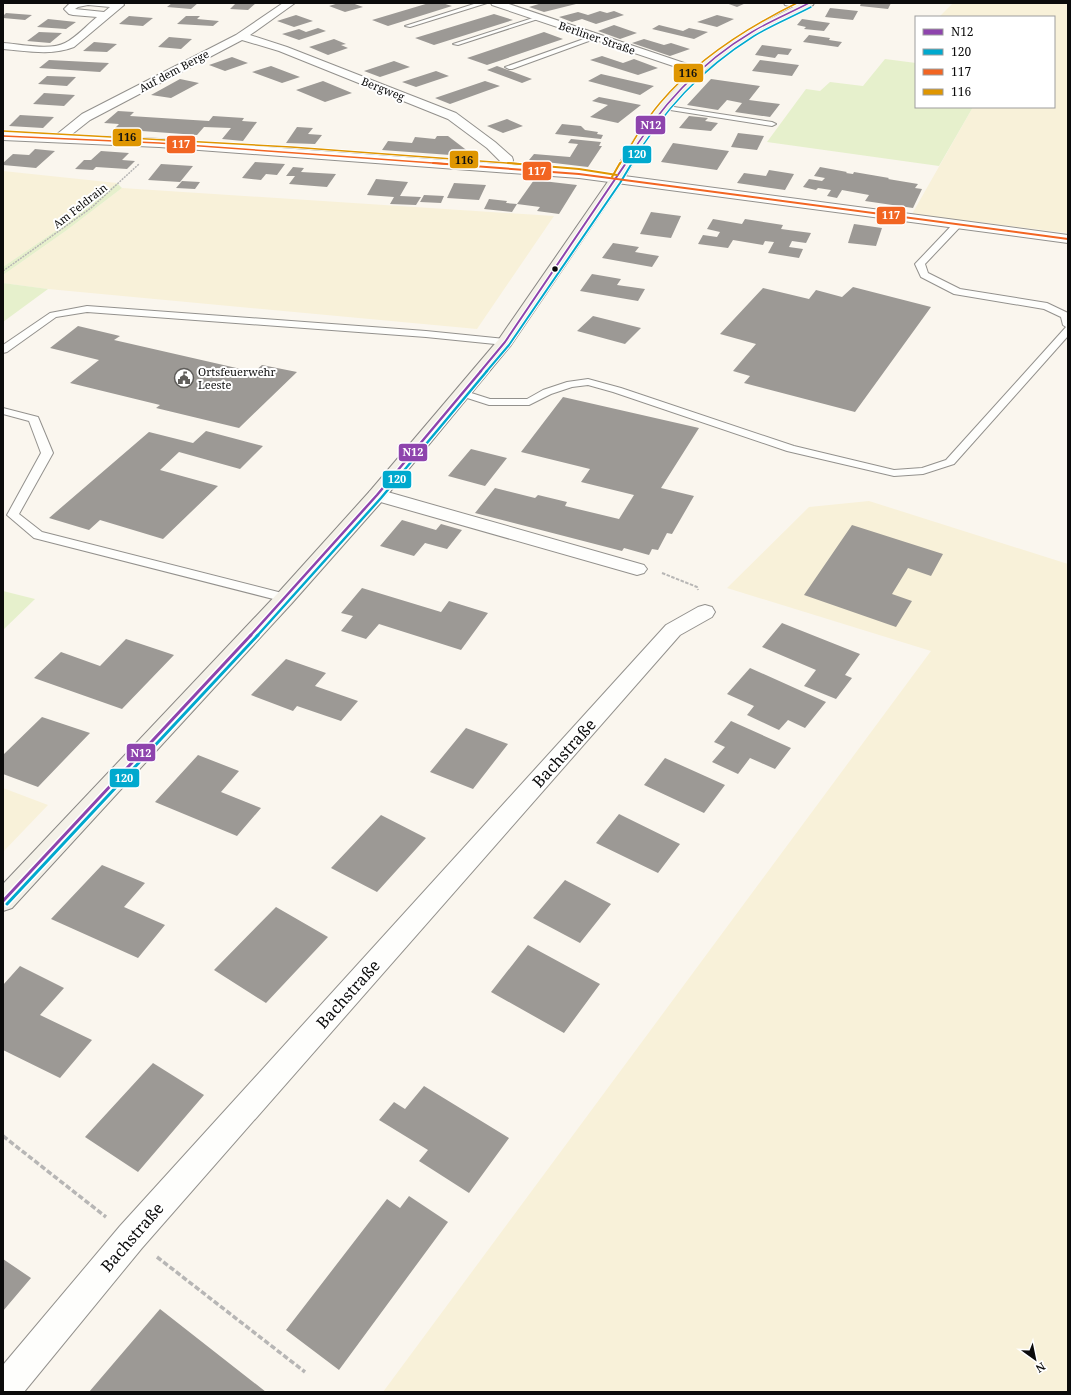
<svg xmlns="http://www.w3.org/2000/svg" width="1071" height="1395" viewBox="0 0 1071 1395" font-family="'Noto Serif',serif">
	<style>
		.farmland { fill: #f8f1d9 }
		.green { fill: #e6f0cc }
		.building { fill: #9c9995 }
		.lines { fill: none; stroke-linecap: round; stroke-linejoin: round }
		.lane-casing { stroke: #93918d; stroke-width: 2 }
		.street-casing { stroke: #93918d; stroke-width: 2 }
		.secondary-casing { stroke: #898784; stroke-width: 2 }
		.path-far2 { stroke: #b7b6b5; stroke-width: 1.5; stroke-dasharray: 2 1; stroke-linecap: butt }
		.path-far1 { stroke: #b7b6b5; stroke-width: 2; stroke-dasharray: 3.5 1.5; stroke-linecap: butt }
		.path { stroke: #b7b6b5; stroke-width: 3.5; stroke-dasharray: 5.5 2.5; stroke-linecap: butt }
		.lane { fill: #fefefc; fill-rule: evenodd }
		.street { fill: #fefefc; fill-rule: evenodd }
		.secondary { fill: #f4f1e8; fill-rule: evenodd }
		.bus-1-far3-casing { stroke: #fff; stroke-width: 3 }
		.bus-1-far2-casing { stroke: #fff; stroke-width: 4 }
		.bus-1-far1-casing { stroke: #fff; stroke-width: 5 }
		.bus-1-casing { stroke: #fff; stroke-width: 6 }
		.bus-2-far3-casing { stroke: #fff; stroke-width: 3 }
		.bus-2-far2-casing { stroke: #fff; stroke-width: 4 }
		.bus-2-far1-casing { stroke: #fff; stroke-width: 5 }
		.bus-2-casing { stroke: #fff; stroke-width: 6 }
		.bus-3-far1-casing { stroke: #fff; stroke-width: 3 }
		.bus-3-casing { stroke: #fff; stroke-width: 4 }
		.bus-4-far1-casing { stroke: #fff; stroke-width: 3 }
		.bus-4-casing { stroke: #fff; stroke-width: 4 }
		.bus-1-far3 { stroke: #8e44ad; stroke-width: 1.5 }
		.bus-1-far2 { stroke: #8e44ad; stroke-width: 2 }
		.bus-1-far1 { stroke: #8e44ad; stroke-width: 2.5 }
		.bus-1 { stroke: #8e44ad; stroke-width: 3 }
		.bus-2-far3 { stroke: #00a9ce; stroke-width: 1.5 }
		.bus-2-far2 { stroke: #00a9ce; stroke-width: 2 }
		.bus-2-far1 { stroke: #00a9ce; stroke-width: 2.5 }
		.bus-2 { stroke: #00a9ce; stroke-width: 3 }
		.bus-3-far1 { stroke: #f26522; stroke-width: 1.5 }
		.bus-3 { stroke: #f26522; stroke-width: 2 }
		.bus-4-far1 { stroke: #df9601; stroke-width: 1.5 }
		.bus-4 { stroke: #df9601; stroke-width: 2 }
		.bus-dot { fill: #0b0b0b; stroke: #fff; stroke-width: 1.5 }
		.labels { text-anchor: middle; stroke-width: 4; stroke-linejoin: round; paint-order: stroke }
		.far-street-label { font-size: 11px; fill: #0b0b0b; stroke: #fff }
		.far-poi-label { font-size: 11px; fill: #0b0b0b; stroke: #fff; text-anchor: start }
		.near-street-label { font-size: 16px; fill: #0b0b0b; stroke: #fff }
		.line-badge { stroke: #fff; stroke-width: 1.5 }
		.badge-label { font-size: 11px; text-anchor: middle; font-weight: bold; fill: #fff }
		.pale-badge-label { font-size: 11px; text-anchor: middle; font-weight: bold; fill: #111 }
	</style>
	<rect width="100%" height="100%" fill="#faf6ee"/>
	<path class="farmland" d="M953,3H1068V233L912,214L973,107H1054V17H939Z
		M3,171L117,183L57,230L3,267Z
		M122,188L554,216L477,329L48,289L3,283V275L67,230Z
		M869,501L1068,564V1392H383L931,651L727,588L809,507Z
		M3,788L48,805L3,852Z"/>
	<path class="green" d="M885,59L916,63V107H973L939,166L767,142L806,89L820,91L830,82L863,86Z
		M117,183L122,188L67,230L3,275V267L57,230Z
		M3,283L48,289L3,322Z
		M3,591L35,599L3,630Z"/>
	<path class="building" d="M172,3H198L191,9L167,7Z
		M236,3H256L248,10L230,9Z
		M339,3H352L363,7L345,12L329,6Z
		M429,3H442L452,6L388,26L372,20Z
		M542,3H580L544,12L529,7Z
		M726,3H746L737,7Z
		M861,3H891L888,9L860,6Z
		M830,8L858,11L853,20L825,17Z
		M600,11L607,13L614,11L624,15L596,24L582,19L572,22L559,17L578,12L588,15Z
		M6,13L32,15L25,20L3,18V16Z
		M494,14L513,20L434,45L415,38Z
		M296,15L313,21L294,27L277,21Z
		M717,15L734,19L717,27L697,22Z
		M129,16L153,18L143,26L119,24Z
		M186,16H200L197,19L219,21L213,26L177,24Z
		M48,19L76,22L66,29L37,27Z
		M802,19L830,23L824,31L804,29L806,27L797,25Z
		M614,25L637,33L620,39L598,31Z
		M659,25L683,31L689,28L708,32L694,39L652,29Z
		M318,28L326,31L299,40L282,34L299,29L306,32Z
		M39,32L62,33L50,43L27,41Z
		M544,32L563,39L487,65L467,58Z
		M809,35L830,38L829,40L842,42L838,47L803,42Z
		M169,37L192,39L181,49L158,47Z
		M334,39L346,44L341,45L348,48L328,55L309,47Z
		M644,39L664,45L671,43L690,49L670,56L632,43Z
		M94,42L117,44L107,52L83,51Z
		M762,45L792,49L788,55L778,54L775,58L755,55Z
		M602,56L623,63L634,59L658,68L638,75L590,60Z
		M232,57L248,63L225,71L209,65Z
		M49,60L109,63L100,72L39,68Z
		M760,60L799,65L792,76L752,71Z
		M394,61L410,67L380,77L364,71Z
		M271,66L300,77L282,83L252,72Z
		M497,66L532,79L522,83L487,70Z
		M436,71L449,76L416,87L402,82Z
		M601,74L654,86L640,95L588,81Z
		M47,76L76,77L67,86L38,84Z
		M180,79L199,83L171,98L151,95Z
		M711,79L760,86L749,100L780,104L770,117L735,112L742,103L727,100L718,110L687,105Z
		M323,81L352,93L325,102L296,90Z
		M485,81L500,86L450,104L435,98Z
		M44,93L75,95L64,106L33,104Z
		M599,97L641,105L618,123L590,117L608,105L592,101Z
		M118,111L134,112L130,116L209,121L213,116L244,118L242,121L257,122L243,141L222,139L231,128L204,127L197,135L114,129L119,124L104,123Z
		M20,115L54,117L43,128L9,126Z
		M689,116L708,118L705,121L718,123L711,131L679,128Z
		M507,119L523,126L503,133L487,126Z
		M562,124L581,126L585,130L598,132L597,134L603,135L601,139L555,134Z
		M297,127L313,128L308,134L322,135L315,144L286,143Z
		M738,133L764,136L757,150L731,147Z
		M437,136H448L469,152L464,156L382,150L388,141L412,143L415,137L435,139Z
		M571,139L601,142L599,146H602L588,167L529,160L534,154L570,157L578,144L568,143Z
		M673,143L729,151L717,170L661,162Z
		M35,149L55,151L36,168L3,165V163L13,154L29,155Z
		M101,151L129,153L122,160L135,161L127,169L96,167L93,170L75,169L84,160H91Z
		M255,162L285,164L277,175L266,174L261,180L242,178Z
		M161,164L193,166L180,182L148,180Z
		M293,167L304,168L301,172L336,174L327,187L289,184L295,176H286Z
		M820,167L847,172L846,173L853,174L854,172L889,178L888,179L918,184L915,188L922,189L913,208L865,201L869,195L842,190L837,198L827,196L831,190L818,188L816,190L803,187L809,179L822,181L825,178L814,176Z
		M769,170L794,174L785,190L737,183L744,173L766,176Z
		M376,179L408,182L400,196L421,197L416,205L390,204L394,197L367,195Z
		M534,180L577,185L559,214L537,211L540,207L517,204Z
		M182,181L200,182L195,189L176,188Z
		M454,183L486,185L479,200L447,198Z
		M424,195L444,196L441,203L420,202Z
		M489,199L507,201L506,203L517,204L512,212L484,209Z
		M651,212L681,216L671,238L640,234Z
		M713,219L742,224L745,219L783,225L781,229L811,233L806,243L792,241L789,247L803,249L799,258L768,253L774,242L765,241L763,245L733,240L728,248L698,244L703,235L717,237L720,232L707,229Z
		M854,224L882,228L876,246L848,243Z
		M613,243L639,247L635,252L659,256L652,267L602,258Z
		M592,274L621,279L617,285L645,289L638,301L580,291Z
		M853,287L931,307L855,412L744,383L750,376L733,371L756,344L720,334L763,288L809,299L816,290L842,297Z
		M593,316L641,328L625,344L577,331Z
		M78,326L120,336L114,340L254,372L262,365L297,372L239,428L156,408L160,405L70,383L99,360L50,348Z
		M563,397L699,428L661,488L694,496L672,534L667,533L658,550L652,549L649,555L624,548L622,551L475,513L495,488L535,498L538,495L567,502L565,506L619,519L634,495L581,482L590,469L521,452Z
		M206,431L263,446L240,469L179,452L160,470L218,486L163,539L100,520L89,530L49,518L149,432L193,443Z
		M471,449L507,458L485,486L448,476Z
		M402,520L436,530L441,524L462,530L447,549L425,543L414,556L380,546Z
		M852,525L943,554L931,576L908,568L892,594L912,601L896,627L804,595Z
		M362,588L441,612L449,601L488,613L461,650L379,624L366,639L341,631L353,616L341,613Z
		M782,623L860,654L845,675L852,678L836,699L804,686L816,670L762,647Z
		M126,639L174,655L122,709L34,678L61,652L100,666Z
		M286,659L326,673L315,686L358,701L341,721L297,706L293,711L251,695Z
		M750,668L826,702L805,728L788,720L779,730L747,715L754,706L727,694Z
		M42,717L90,733L38,787L3,774V755Z
		M731,721L791,748L775,769L750,758L738,774L712,762L725,747L714,742Z
		M466,728L508,744L473,789L430,772Z
		M198,755L239,771L221,792L261,808L237,836L155,802Z
		M665,758L725,785L704,813L644,785Z
		M619,814L680,844L658,873L596,843Z
		M381,815L426,838L377,892L331,868Z
		M102,865L145,883L124,907L165,925L138,958L51,919Z
		M565,880L611,904L580,943L533,918Z
		M276,907L328,937L266,1003L214,970Z
		M528,945L600,984L564,1033L491,992Z
		M20,966L64,988L40,1015L92,1040L60,1078L3,1050V985Z
		M153,1063L204,1095L138,1172L85,1137Z
		M424,1086L509,1138L469,1193L419,1161L428,1150L379,1120L394,1102L405,1109Z
		M409,1196L448,1222L339,1370L286,1330L387,1199L400,1208Z
		M3,1259L31,1278L3,1311Z
		M160,1309L266,1392H89Z"/>
	<g class="lines">
		<defs>
			<path id="lane" d="M477,3H487L410,27L405,26Z
				M536,17L541,18L458,45L453,44Z
				M595,35L598,37L597,38L512,69H509L505,67Z
				M661,105L772,122L776,124L772,126L664,109H661Z
				M957,222L961,225L960,227L925,264L928,273L960,289L1047,303L1068,313V336L954,464L923,474L894,476L787,451L613,392L588,385L572,387L551,394L529,405H489L458,395L457,393L462,390L490,399H527L543,390L567,382L588,379L621,388L794,446L894,470L922,468L946,460L1066,327L1063,325L1061,317L1044,309L954,294L921,277L915,264L954,223Z
				M87,306L426,331L505,339L510,342L505,345L426,337L87,312L56,317L7,352L3,353V345L50,313Z
				M3,408L38,417L53,453L19,514L42,532L290,595L291,598L290,601L285,602L34,538L7,515L41,453L29,421L3,414Z"/>
			<path id="street" d="M70,3H123L124,5L74,47C51,56 27,51 3,49V43C20,44 50,51 65,43C77,37 87,25 97,17L73,15L69,14L64,9ZM88,5L110,7L104,12L75,9L78,7Z
				M283,3H295L250,35L287,47L456,113L495,142L512,157L513,160L512,165L579,170L1068,235V243L579,178L159,147L3,140V132L56,135L82,114L236,35ZM242,40L279,51L448,119L487,148L500,161V164L159,139L71,135L90,120Z
				M491,3H506L702,69L704,71L702,73H694L492,5Z
				M784,3H802L807,6L802,9L785,5Z
				M377,489L644,565L647,569L644,573L637,575L370,499L368,495L370,491Z
				M705,605L712,607L715,612L712,617L680,635L142,1248L24,1392H3V1365L120,1226L666,625L698,607Z"/>
			<path id="secondary" d="M801,3H814L813,5L756,34L720,59L702,73L668,110L647,139L623,180L511,345L384,499L292,603L12,908L3,911V884L278,593L370,491L499,339L609,180L635,138L660,104L694,69L712,55L748,30Z"/>
		</defs>
		<use href="#lane" class="lane-casing"/>
		<use href="#street" class="street-casing"/>
		<use href="#secondary" class="secondary-casing"/>
		<path class="path-far2" d="M3,271L91,208L139,164"/>
		<path class="path-far1" d="M662,573L697,587L698,590"/>
		<path class="path" d="M3,1136L106,1217
			M157,1257L305,1372"/>
		<use href="#lane" class="lane"/>
		<use href="#street" class="street"/>
		<use href="#secondary" class="secondary"/>
		<defs>
			<path id="bus-1-far3" d="M625,164C657,110 698,64 752,32C770,21 790,13 809,3"/>
			<path id="bus-1-far2" d="M480,372L505,342L626,163"/>
			<path id="bus-1-far1" d="M250,636L377,495L481,371"/>
			<path id="bus-1" d="M3,901L251,635"/>
			<path id="bus-2-far3" d="M631,164C664,110 700,70 754,36C772,25 792,17 811,7"/>
			<path id="bus-2-far2" d="M486,372L509,345L620,183L632,163"/>
			<path id="bus-2-far1" d="M257,636L381,498L487,371"/>
			<path id="bus-2" d="M7,904L258,635"/>
			<path id="bus-3-far1" d="M3,136L159,143L447,164"/>
			<path id="bus-3" d="M433,163L579,174L1068,239"/>
			<path id="bus-4-far1" d="M3,131L291,147L521,164
				M620,164C632,143 644,122 660,103C697,59 746,28 797,3"/>
			<path id="bus-4" d="M508,163L579,169L617,175
				M612,177L620,163"/>
		</defs>
		<use href="#bus-1-far3" class="bus-1-far3-casing"/>
		<use href="#bus-1-far2" class="bus-1-far2-casing"/>
		<use href="#bus-1-far1" class="bus-1-far1-casing"/>
		<use href="#bus-1" class="bus-1-casing"/>
		<use href="#bus-2-far3" class="bus-2-far3-casing"/>
		<use href="#bus-2-far2" class="bus-2-far2-casing"/>
		<use href="#bus-2-far1" class="bus-2-far1-casing"/>
		<use href="#bus-2" class="bus-2-casing"/>
		<use href="#bus-3-far1" class="bus-3-far1-casing"/>
		<use href="#bus-3" class="bus-3-casing"/>
		<use href="#bus-4-far1" class="bus-4-far1-casing"/>
		<use href="#bus-4" class="bus-4-casing"/>
		<use href="#bus-1-far3" class="bus-1-far3"/>
		<use href="#bus-1-far2" class="bus-1-far2"/>
		<use href="#bus-1-far1" class="bus-1-far1"/>
		<use href="#bus-1" class="bus-1"/>
		<use href="#bus-2-far3" class="bus-2-far3"/>
		<use href="#bus-2-far2" class="bus-2-far2"/>
		<use href="#bus-2-far1" class="bus-2-far1"/>
		<use href="#bus-2" class="bus-2"/>
		<use href="#bus-3-far1" class="bus-3-far1"/>
		<use href="#bus-3" class="bus-3"/>
		<use href="#bus-4-far1" class="bus-4-far1"/>
		<use href="#bus-4" class="bus-4"/>
	</g>
	<defs>
		<symbol id="civic-ring" viewBox="-11 -11 22 22"><circle r="9.5" fill="#fff" stroke="#5f5d5a" stroke-width="1.5"/><path d="M-.6-6.5H3V-4.5H.6V-3L4-1V1h2V6H-6V1h2V-1L-.6-3ZM-1.2 2.5V6h2.4V2.5Z" fill="#5f5d5a"/></symbol>
	</defs>
	<g fill-rule="evenodd">
		<use href="#civic-ring" x="173" y="367" width="22" height="22"/>
	</g>
	<circle class="bus-dot" cx="555" cy="269" r="3.5"/>
	<g class="labels">
		<g class="far-street-label">
			<text transform="translate(597 38) rotate(19)" y="4">Berliner Straße</text>
			<text transform="translate(174 71) rotate(-28)" y="4">Auf dem Berge</text>
			<text transform="translate(383 89) rotate(22)" y="4">Bergweg</text>
			<text transform="translate(80 206) rotate(-38)" y="4">Am Feldrain</text>
		</g>
		<g class="far-poi-label">
			<text x="198" y="376">Ortsfeuerwehr<tspan x="198" dy="13">Leeste</tspan></text>
		</g>
		<g class="near-street-label">
			<text transform="translate(564 753) rotate(-48)" y="6">Bachstraße</text>
			<text transform="translate(348 994) rotate(-48)" y="6">Bachstraße</text>
			<text transform="translate(132 1237) rotate(-49)" y="6">Bachstraße</text>
		</g>
	</g>
	<g class="line-badge">
		<rect x="673" y="63" width="31" height="20" rx="4" fill="#df9601"/>
		<rect x="635" y="115" width="31" height="20" rx="4" fill="#8e44ad"/>
		<rect x="112" y="128" width="30" height="19" rx="4" fill="#df9601"/>
		<rect x="166" y="135" width="30" height="19" rx="4" fill="#f26522"/>
		<rect x="622" y="145" width="30" height="19" rx="4" fill="#00a9ce"/>
		<rect x="449" y="150" width="30" height="19" rx="4" fill="#df9601"/>
		<rect x="522" y="161" width="30" height="20" rx="4" fill="#f26522"/>
		<rect x="876" y="206" width="30" height="19" rx="4" fill="#f26522"/>
		<rect x="398" y="443" width="30" height="19" rx="4" fill="#8e44ad"/>
		<rect x="382" y="470" width="30" height="19" rx="4" fill="#00a9ce"/>
		<rect x="126" y="743" width="30" height="19" rx="4" fill="#8e44ad"/>
		<rect x="109" y="768" width="31" height="20" rx="4" fill="#00a9ce"/>
	</g>
	<g class="badge-label">
		<text x="651" y="129">N12</text>
		<text x="181" y="148">117</text>
		<text x="637" y="158">120</text>
		<text x="537" y="175">117</text>
		<text x="891" y="219">117</text>
		<text x="413" y="456">N12</text>
		<text x="397" y="483">120</text>
		<text x="141" y="757">N12</text>
		<text x="124" y="782">120</text>
	</g>
	<g class="pale-badge-label">
		<text x="688" y="77">116</text>
		<text x="127" y="141">116</text>
		<text x="464" y="164">116</text>
	</g>
	<rect width="1071" height="1395" fill="none" stroke="#0b0b0b" stroke-width="8"/>
	<rect x="915" y="16" width="140" height="92" fill="#ffffff" stroke="#9d9d9d"/>
	<rect x="923" y="29" width="20" height="6" fill="#8e44ad" stroke="#9d9d9d"/>
	<text x="951" y="36" font-size="12" fill="#0b0b0b">N12</text>
	<rect x="923" y="49" width="20" height="6" fill="#00a9ce" stroke="#9d9d9d"/>
	<text x="951" y="56" font-size="12" fill="#0b0b0b">120</text>
	<rect x="923" y="69" width="20" height="6" fill="#f26522" stroke="#9d9d9d"/>
	<text x="951" y="76" font-size="12" fill="#0b0b0b">117</text>
	<rect x="923" y="89" width="20" height="6" fill="#df9601" stroke="#9d9d9d"/>
	<text x="951" y="96" font-size="12" fill="#0b0b0b">116</text>
	<g transform="translate(1035 1359) rotate(147)" stroke="#ffffff" stroke-width="3" paint-order="stroke">
	<path d="M0-3L7 15L0 10L-7 15Z" fill="#0b0b0b"/>
	<text y="-6" font-size="11" font-weight="bold" text-anchor="middle" fill="#0b0b0b">N</text>
	</g>
</svg>
